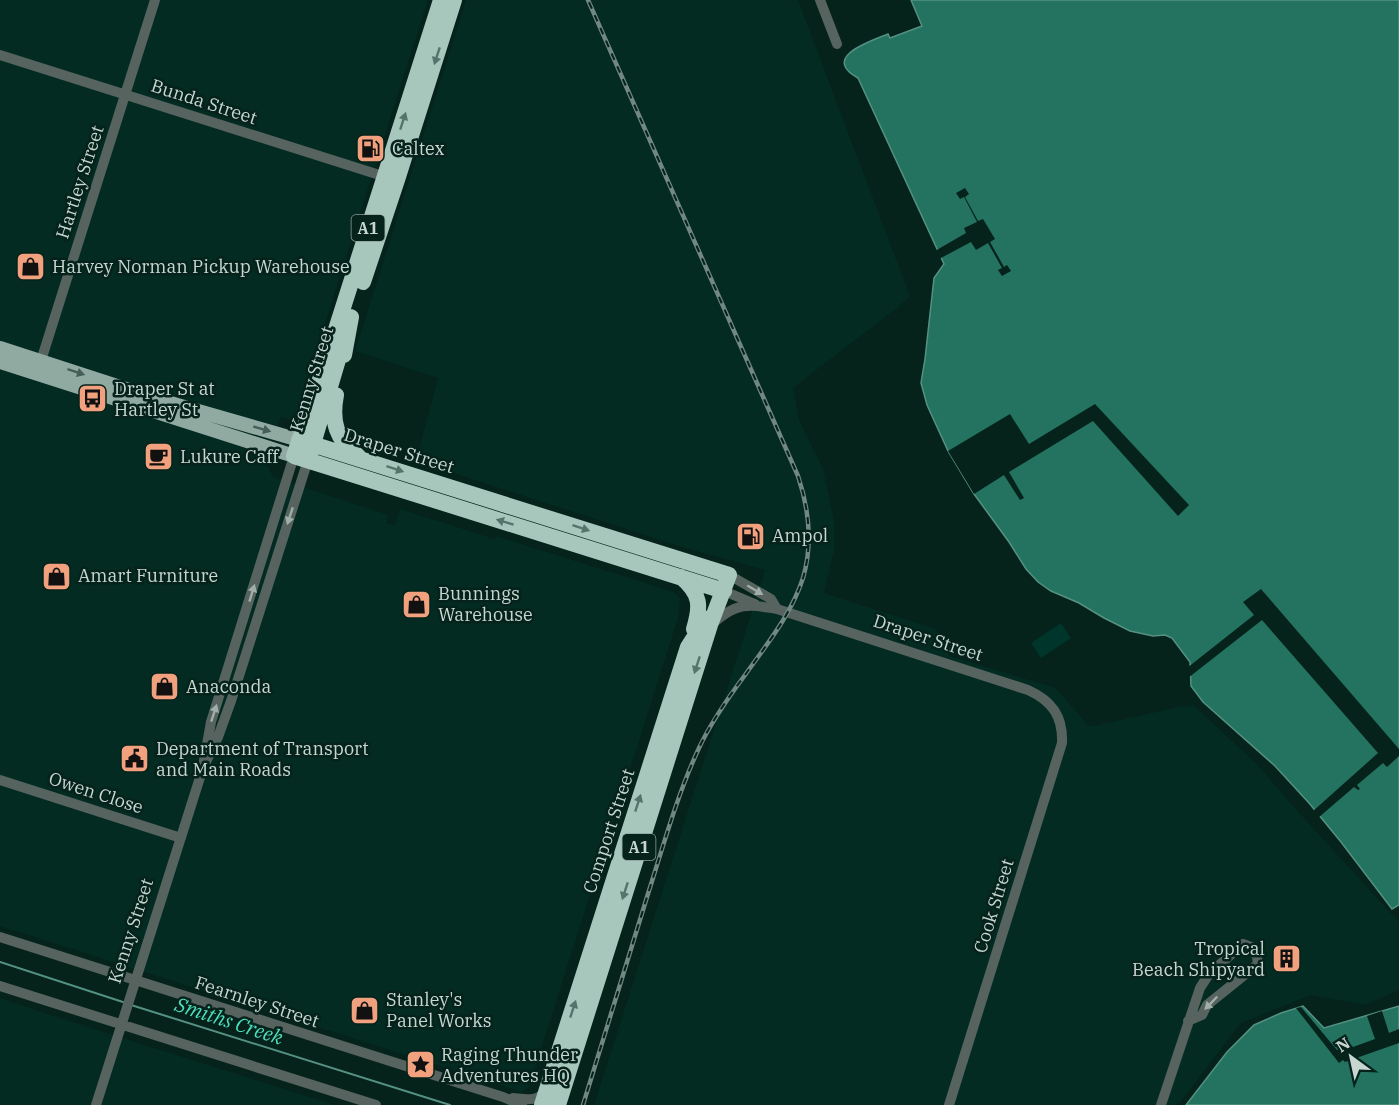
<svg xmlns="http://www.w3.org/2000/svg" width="1399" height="1105" viewBox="0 0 1399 1105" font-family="'IBM Plex Serif',serif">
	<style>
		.built { fill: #032b22 }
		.green { fill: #00352b }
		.water { fill: #247361; stroke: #559183; stroke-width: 1.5 }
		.pier { fill: #05221b }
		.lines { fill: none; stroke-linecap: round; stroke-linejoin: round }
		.stream { stroke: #559183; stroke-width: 2 }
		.minor { stroke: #56635f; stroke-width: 10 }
		.major { stroke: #90aaa2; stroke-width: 14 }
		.highway { stroke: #a7c7bd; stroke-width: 16 }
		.rail-casing { stroke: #718781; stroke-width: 4.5 }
		.rail { stroke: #05221b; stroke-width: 2; stroke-dasharray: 7; stroke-linecap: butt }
		.oneway { fill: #56746c }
		.oneway2 { fill: #445f58 }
		.oneway3 { fill: #9faea9 }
		.labels { text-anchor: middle; stroke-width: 5; stroke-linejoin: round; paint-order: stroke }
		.shield { fill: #05221b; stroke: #8da09a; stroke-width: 1.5 }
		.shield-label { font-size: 16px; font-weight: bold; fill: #c7d6d1 }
		.street-label { font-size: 18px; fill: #c7d6d1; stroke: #05221b }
		.poi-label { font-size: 18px; fill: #c7d6d1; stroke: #05221b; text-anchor: start }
		.water-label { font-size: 20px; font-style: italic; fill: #4ddebd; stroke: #05221b }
	</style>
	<rect width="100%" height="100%" fill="#05221b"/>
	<path class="built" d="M0,0H428L295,418L291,420L281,417L265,461L273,477L388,515L387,523L395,525L400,509L495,539L496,536L674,592L680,599L678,618L529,1087L522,1092L0,926Z
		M466,0H798L910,296L897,308L793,388L799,420L823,469L834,520V551L824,593L936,629L950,656L1056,688L1088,725L1094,726L1183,706L1185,707L1193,705L1256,763L1302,816L1399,922V990L1365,1005L1311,995L1241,1023L1178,1105H594L765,570L682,547L416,461L438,378L355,351Z
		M0,998L100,1031L335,1105H0Z"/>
	<path class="green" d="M1061,623L1071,638L1041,658L1031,643Z"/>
	<path class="water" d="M911,0H1399V905L1392,909L1341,842L1309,803L1275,766L1203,702L1191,686L1190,662L1172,638L1165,635L1153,636L1130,631L1104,618L1079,603L1051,591L1038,582L1026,569L1009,542L974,494L948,451L927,405L921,383L925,359L934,278L944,264L858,78C820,57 871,41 888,34L890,38L922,26Z
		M1303,1006L1324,1028L1399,1006V1105H1186L1227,1052L1254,1025L1281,1013Z"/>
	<path class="pier" d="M965,188L969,194L965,197L978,221L983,219L995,239L990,242L1004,267L1007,265L1011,271L1002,276L998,270L1002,268L988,243L976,250L971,242L939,259L935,251L966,233L964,228L977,222L964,197L960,199L956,193Z
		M1095,404L1189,505L1178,516L1093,421L1009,472L1024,498L1020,500L1004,475L974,494L948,451L1010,414L1029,444Z
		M1261,589L1399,749V756L1387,767L1383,763L1357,785L1360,789L1358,790L1354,787L1318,818L1312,812L1378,753L1262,620L1188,678L1187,668L1254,615L1243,602Z
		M1301,1007L1337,1050L1352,1046L1353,1047L1375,1039L1367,1016L1382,1011L1389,1033L1399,1029V1043L1345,1062L1343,1060L1339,1063L1296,1008Z"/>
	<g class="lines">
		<path class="stream" d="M0,962L126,1003
			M131,1005L450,1105"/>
		<path class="minor" d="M820,0L837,44
			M0,55L389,178
			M39,367L155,0
			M729,575L771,599L777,609
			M724,591L755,604
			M713,623C723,615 734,606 748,606C757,605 768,608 777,609L1028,690C1052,701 1063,716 1062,743L949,1105
			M204,761L211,722L294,456
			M0,780L181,838
			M0,937L503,1097L522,1105
			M0,986L376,1105
			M513,1098C525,1099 536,1102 545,1092
			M96,1105L203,768L218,737L231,701L308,460
			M1161,1105L1200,988L1209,974L1243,944L1251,947L1257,957L1258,964L1207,1005L1202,1015L1188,1021"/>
		<path class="major" d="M0,348L160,400L299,440
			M0,362L294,456"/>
		<path class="highway" d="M441,0L311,408L294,456L724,591
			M363,282L397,180L454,0
			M344,355L351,317
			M336,395C331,421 336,440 358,456
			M299,440L729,575L710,625L558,1105
			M310,454L343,343
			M681,577C701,594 701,606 694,629
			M542,1105L688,647L697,633L703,618"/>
		<defs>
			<path id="rail" d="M583,1105C604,1036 626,966 647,897C663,847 677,795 699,748C711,722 728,698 745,675C767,644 791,615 803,578C813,544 809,509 798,476L588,0"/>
		</defs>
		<use href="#rail" class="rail-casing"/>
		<use href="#rail" class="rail"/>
	</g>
	<defs><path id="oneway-solid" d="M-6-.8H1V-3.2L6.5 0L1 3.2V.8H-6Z" transform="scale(1.5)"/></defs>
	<g class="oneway">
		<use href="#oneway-solid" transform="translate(437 56) rotate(108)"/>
		<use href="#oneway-solid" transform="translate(403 121) rotate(-72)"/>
		<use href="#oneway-solid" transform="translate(395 469) rotate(18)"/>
		<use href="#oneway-solid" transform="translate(505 522) rotate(-163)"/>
		<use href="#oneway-solid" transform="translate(581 528) rotate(18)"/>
		<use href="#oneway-solid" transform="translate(697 665) rotate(108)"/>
		<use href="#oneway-solid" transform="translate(638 803) rotate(-72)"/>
		<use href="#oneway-solid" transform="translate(625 891) rotate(108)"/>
		<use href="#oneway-solid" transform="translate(573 1009) rotate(-72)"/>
	</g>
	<g class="oneway2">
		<use href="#oneway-solid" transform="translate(76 372) rotate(18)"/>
		<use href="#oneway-solid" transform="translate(262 429) rotate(16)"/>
	</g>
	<g class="oneway3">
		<use href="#oneway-solid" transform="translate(290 516) rotate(108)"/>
		<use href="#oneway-solid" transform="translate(755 590) rotate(30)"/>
		<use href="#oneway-solid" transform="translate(252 593) rotate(-73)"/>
		<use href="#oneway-solid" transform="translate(214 713) rotate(-72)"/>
		<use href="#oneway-solid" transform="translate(1211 1003) rotate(134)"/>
	</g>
	<defs>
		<symbol id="fuel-square" viewBox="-11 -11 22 22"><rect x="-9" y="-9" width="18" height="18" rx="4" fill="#f1a17d" stroke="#05221b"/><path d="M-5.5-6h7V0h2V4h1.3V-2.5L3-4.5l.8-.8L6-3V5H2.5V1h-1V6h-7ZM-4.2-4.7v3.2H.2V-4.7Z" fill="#111"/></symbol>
		<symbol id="shop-square" viewBox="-11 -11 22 22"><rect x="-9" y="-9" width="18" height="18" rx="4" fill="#f1a17d" stroke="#05221b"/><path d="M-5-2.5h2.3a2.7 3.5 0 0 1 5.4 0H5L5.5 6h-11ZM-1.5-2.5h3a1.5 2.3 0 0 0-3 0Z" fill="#111"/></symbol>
		<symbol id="bus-square" viewBox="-11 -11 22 22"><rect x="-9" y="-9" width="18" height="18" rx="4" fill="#f1a17d" stroke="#05221b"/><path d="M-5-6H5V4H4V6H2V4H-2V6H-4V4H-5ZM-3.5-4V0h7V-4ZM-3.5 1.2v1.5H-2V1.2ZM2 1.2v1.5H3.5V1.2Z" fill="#111"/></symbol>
		<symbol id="cafe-square" viewBox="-11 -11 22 22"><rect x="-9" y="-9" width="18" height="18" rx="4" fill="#f1a17d" stroke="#05221b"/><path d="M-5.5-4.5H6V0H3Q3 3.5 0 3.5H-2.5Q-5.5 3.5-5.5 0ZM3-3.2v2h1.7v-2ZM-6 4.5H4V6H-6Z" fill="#111"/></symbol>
		<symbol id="civic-square" viewBox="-11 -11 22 22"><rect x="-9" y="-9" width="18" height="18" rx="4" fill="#f1a17d" stroke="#05221b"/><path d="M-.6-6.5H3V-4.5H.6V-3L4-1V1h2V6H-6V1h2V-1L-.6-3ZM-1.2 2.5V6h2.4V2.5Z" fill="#111"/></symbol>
		<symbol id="building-square" viewBox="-11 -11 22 22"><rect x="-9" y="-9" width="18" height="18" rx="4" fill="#f1a17d" stroke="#05221b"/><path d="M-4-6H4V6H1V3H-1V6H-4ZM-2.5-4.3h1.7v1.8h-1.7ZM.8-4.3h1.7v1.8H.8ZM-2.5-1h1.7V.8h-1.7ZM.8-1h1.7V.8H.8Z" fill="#111"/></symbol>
		<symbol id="sight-square" viewBox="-11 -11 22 22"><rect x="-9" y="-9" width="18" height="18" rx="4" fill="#f1a17d" stroke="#05221b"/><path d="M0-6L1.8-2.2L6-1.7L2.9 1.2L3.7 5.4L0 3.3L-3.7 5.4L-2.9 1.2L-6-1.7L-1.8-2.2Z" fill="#111"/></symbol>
	</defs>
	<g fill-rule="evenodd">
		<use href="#fuel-square" x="354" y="132" width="33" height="33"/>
		<use href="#shop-square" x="14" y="250" width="33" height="33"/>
		<use href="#bus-square" x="76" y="382" width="33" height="33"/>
		<use href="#cafe-square" x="142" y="440" width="33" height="33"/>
		<use href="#fuel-square" x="734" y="520" width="33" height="33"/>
		<use href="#shop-square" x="40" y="560" width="33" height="33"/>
		<use href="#shop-square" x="400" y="588" width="33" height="33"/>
		<use href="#shop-square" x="148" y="670" width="33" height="33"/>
		<use href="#civic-square" x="118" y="742" width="33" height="33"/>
		<use href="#building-square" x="1270" y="942" width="33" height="33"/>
		<use href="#shop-square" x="348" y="994" width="33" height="33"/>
		<use href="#sight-square" x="404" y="1048" width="33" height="33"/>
	</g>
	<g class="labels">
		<g class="shield">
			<rect x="351.5" y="215" width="33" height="26" rx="4.5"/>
			<rect x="622.5" y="834" width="33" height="26" rx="4.5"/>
		</g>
		<g class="shield-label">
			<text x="368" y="234">A1</text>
			<text x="639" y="853">A1</text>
		</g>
		<g class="street-label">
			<text transform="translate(204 102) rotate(18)" y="6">Bunda Street</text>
			<text transform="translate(80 182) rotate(-72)" y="6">Hartley Street</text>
			<text transform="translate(312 379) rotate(-73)" y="6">Kenny Street</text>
			<text transform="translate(399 451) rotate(17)" y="6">Draper Street</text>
			<text transform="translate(928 638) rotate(18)" y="6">Draper Street</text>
			<text transform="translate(96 793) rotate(18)" y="6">Owen Close</text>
			<text transform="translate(609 831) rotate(-72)" y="6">Comport Street</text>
			<text transform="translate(994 906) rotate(-73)" y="6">Cook Street</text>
			<text transform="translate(131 931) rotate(-72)" y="6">Kenny Street</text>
			<text transform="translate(257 1002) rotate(18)" y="6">Fearnley Street</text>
		</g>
		<g class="poi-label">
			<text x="392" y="155">Caltex</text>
			<text x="52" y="273">Harvey Norman Pickup Warehouse</text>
			<text x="114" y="395">Draper St at<tspan x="114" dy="21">Hartley St</tspan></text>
			<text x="180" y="463">Lukure Caff</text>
			<text x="772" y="542">Ampol</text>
			<text x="78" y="582">Amart Furniture</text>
			<text x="438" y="600">Bunnings<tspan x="438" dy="21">Warehouse</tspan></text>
			<text x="186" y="693">Anaconda</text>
			<text x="156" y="755">Department of Transport<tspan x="156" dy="21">and Main Roads</tspan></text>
			<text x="1265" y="955" text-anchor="end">Tropical<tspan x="1265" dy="21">Beach Shipyard</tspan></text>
			<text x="386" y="1006">Stanley's<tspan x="386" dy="21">Panel Works</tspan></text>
			<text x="441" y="1061">Raging Thunder<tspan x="441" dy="21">Adventures HQ</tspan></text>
		</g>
		<g class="water-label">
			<text transform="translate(229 1021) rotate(18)" y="7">Smiths Creek</text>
		</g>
	</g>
	<g transform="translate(1351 1057) rotate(327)" stroke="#05221b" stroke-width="4.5" paint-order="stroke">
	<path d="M0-4.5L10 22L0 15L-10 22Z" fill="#c7d6d1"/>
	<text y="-9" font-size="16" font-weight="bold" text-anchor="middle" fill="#c7d6d1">N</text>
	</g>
</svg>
